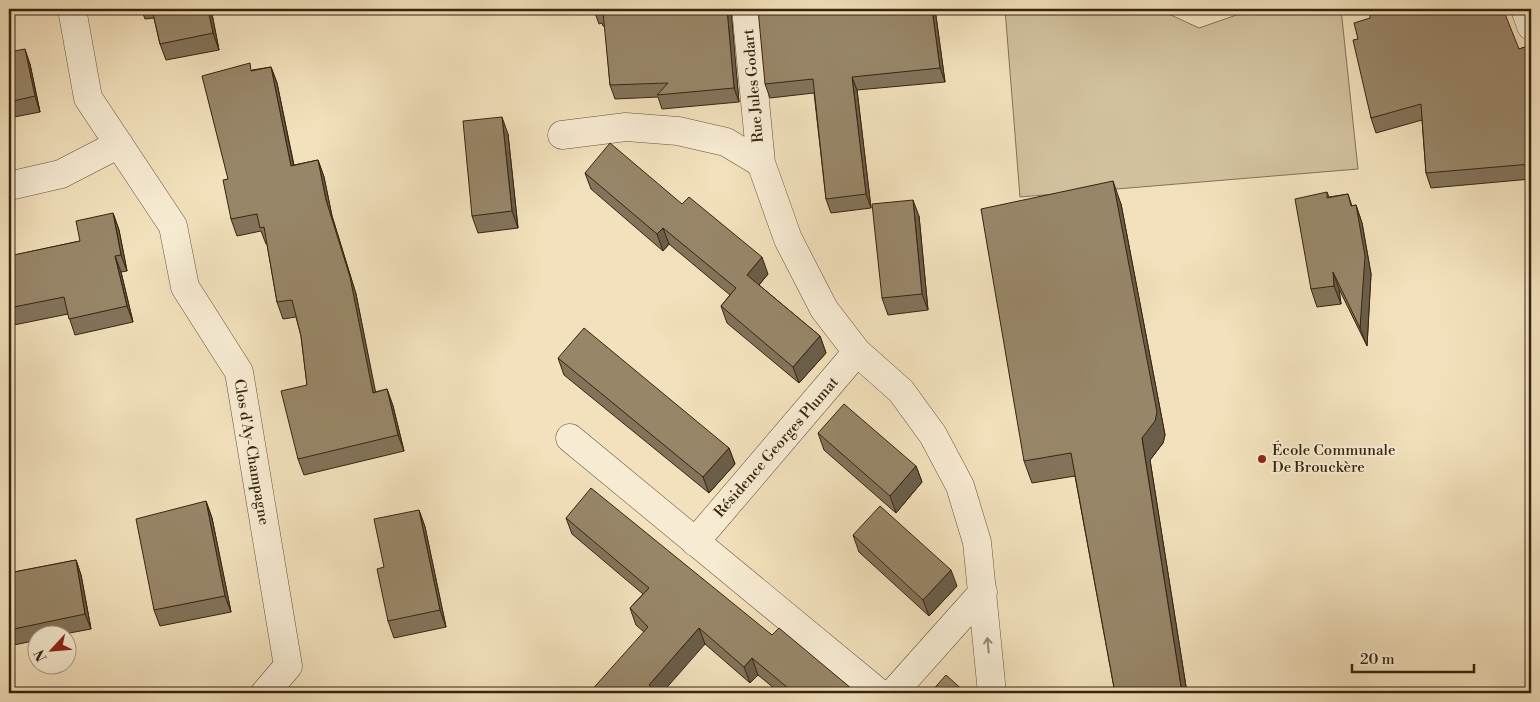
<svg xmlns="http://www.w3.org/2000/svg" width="1540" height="702" viewBox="0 0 1540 702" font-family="'Libre Bodoni',serif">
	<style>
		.green { fill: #d2c19f; stroke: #847257 }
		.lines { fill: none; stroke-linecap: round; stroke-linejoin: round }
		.street-casing { stroke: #66533a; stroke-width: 29 }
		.street { stroke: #f7ecd3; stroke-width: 28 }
		.wall { fill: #83735a; stroke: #37240f }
		.shaded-wall { fill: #6a5e4a; stroke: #37240f }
		.building { fill: #988669; stroke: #37240f }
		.oneway { stroke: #978871 }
		.poi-dot { fill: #8f2418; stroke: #f7ecd3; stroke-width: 2 }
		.labels { text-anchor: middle; stroke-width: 4; stroke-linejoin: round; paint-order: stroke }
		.street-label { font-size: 15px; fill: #37240f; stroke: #f7ecd3 }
		.poi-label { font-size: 15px; fill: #37240f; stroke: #f7ecd3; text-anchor: start }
	</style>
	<rect width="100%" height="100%" fill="#f2e1bc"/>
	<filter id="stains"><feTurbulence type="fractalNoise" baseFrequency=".004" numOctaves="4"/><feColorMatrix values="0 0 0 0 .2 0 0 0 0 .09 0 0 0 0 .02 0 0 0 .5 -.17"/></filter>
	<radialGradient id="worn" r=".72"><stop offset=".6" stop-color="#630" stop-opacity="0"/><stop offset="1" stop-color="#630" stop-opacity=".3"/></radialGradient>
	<path class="green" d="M1005,9H1158L1199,28L1248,11V9H1341L1358,169L1020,197Z"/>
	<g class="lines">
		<defs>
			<path id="street" d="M72,9L88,98L173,226L185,287L239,372L288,666L265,693
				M746,9L761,163L788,239L824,309L857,352L901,391L933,435L960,486L977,542L992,693
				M1525,9L1531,26
				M562,135L626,127L678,131L726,142L761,163
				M9,186L61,174L119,144
				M570,438L879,693
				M695,542L857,352
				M893,693L983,592"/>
		</defs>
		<use href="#street" class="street-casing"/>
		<use href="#street" class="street"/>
	</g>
	<path class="wall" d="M141,9H211L219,50L166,60L160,44L154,18L145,19Z
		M935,9L945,82L857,90L871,208L831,213L826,199L814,93L770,98L765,84Z
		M594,10H730L739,102L662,109L658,97L615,99L610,85L605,26H603L602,23L599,24Z
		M1370,18L1519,49L1531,45V179L1431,188L1426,173L1422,120L1376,133L1371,118L1358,39Z
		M9,52L30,64L40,112L9,118Z
		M271,67L277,83L294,165L318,160L324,177L332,216L356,294L375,392L387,389L393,406L404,451L304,475L298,459L307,385L301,336L296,317L283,319L277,302L267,244H266L261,231L237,236L231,219L252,70Z
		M508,134L518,228L478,233L472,216Z
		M585,173L682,204L768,274L759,285L820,336L826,353L799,383L727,323L721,306L730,295L669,244L663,251L591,189Z
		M1327,192L1329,197L1348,194L1352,206L1356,205L1362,223L1371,274L1367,346L1339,289L1341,304L1317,307L1311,289Z
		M1121,204L1165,435L1163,443L1150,460L1187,693H1115L1075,476L1032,483L1024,461Z
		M113,213L119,230L127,271L121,272L133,322L75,335L68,314L9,326V253L10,256L80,241Z
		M919,216L928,310L888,315L882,298Z
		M558,358L729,448L735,464L709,493L564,375Z
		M818,433L916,466L922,482L896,513L824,450Z
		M206,501L212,518L231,612L160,626L154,610Z
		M419,510L425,527L446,627L394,638L388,621L384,567Z
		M566,518L772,635L852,689L853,693H780L758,675L750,683L705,644L644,632L636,625L630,608L643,594L572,534Z
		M853,535L957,586L929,616L859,552Z
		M76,560L81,575L91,629L64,634H38V640L9,646V573Z"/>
	<path class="shaded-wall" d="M208,9H211L219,50L213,33Z
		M727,9H731L739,102L734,88Z
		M932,9H935L945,82L940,68Z
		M25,49L30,64L40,112L35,96Z
		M271,67L277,83L297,182L291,166Z
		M852,77L857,90L871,208L866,194Z
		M502,117L508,134L518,228L512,211Z
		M318,160L324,177L332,216L356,294L379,409L373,393L326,200Z
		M1113,181L1121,204L1165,435L1163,443L1150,460L1187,693H1182L1142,438Z
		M913,200L919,216L928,310L922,294Z
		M1356,205L1362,223L1371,274L1367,346L1360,328Z
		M113,213L119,230L127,271L121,255Z
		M663,228L669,244L663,251L657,234Z
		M115,256L121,272L133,322L127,306Z
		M762,257L768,274L753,292L747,275Z
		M1333,272L1339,289L1341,304L1334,286Z
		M820,336L826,353L799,383L793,367Z
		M387,389L393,406L404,451L398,435Z
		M729,448L735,464L709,493L703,477Z
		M916,466L922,482L896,513L890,496Z
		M206,501L212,518L231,612L225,596Z
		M419,510L425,527L446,627L440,610Z
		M76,560L81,575L91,629L85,614Z
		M951,570L957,586L929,616L923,600Z
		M699,628L705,644L662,693H652L649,685Z
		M752,658L758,675L750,683L744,667Z
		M852,689L853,693H848Z"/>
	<path class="building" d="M152,9H208L213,33L160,44Z
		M594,9H727L734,88L657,95L668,83L610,85L603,12L598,13L597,10H594Z
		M758,9H932L940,68L852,77L866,194L826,199L813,79L765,84Z
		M1370,9H1503L1519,49L1531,45V164L1426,173L1421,104L1371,118L1353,40L1358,39L1354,23L1370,18Z
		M25,49L35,96L9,102V52Z
		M250,63L251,71L271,67L291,166L318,160L326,200L350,277L373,393L387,389L398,435L298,459L281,391L307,385L301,336L292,300L277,302L264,227L260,228L257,214L231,219L223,180L228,179L202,76Z
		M502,117L512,211L472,216L463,121Z
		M610,143L682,204L689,197L762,257L747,275L820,336L793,367L721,306L736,288L663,228L657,234L585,173Z
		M1113,181L1157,412L1155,421L1142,438L1182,693H1115L1071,453L1024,461L981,209Z
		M1327,192V198L1348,194L1351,206L1356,205L1365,256L1360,328L1333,272L1334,286L1311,289L1295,199Z
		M913,200L922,294L882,298L872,204Z
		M113,213L121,255L115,256L127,306L69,319L64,297L9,308V254V256L80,241L76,221Z
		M584,328L729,448L703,477L558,358Z
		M844,404L916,466L890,496L818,433Z
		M591,488L772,635L779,628L852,689L848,693H794L752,658L744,667L699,628L649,685L658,693H589L648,627L630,608L649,588L566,518Z
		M206,501L225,596L154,610L136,519Z
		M880,506L951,570L923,600L853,535Z
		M419,510L440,610L388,621L377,569L384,567L374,519Z
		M76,560L85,614L9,630V573Z
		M946,675L966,693H930Z"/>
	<defs><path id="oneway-shaft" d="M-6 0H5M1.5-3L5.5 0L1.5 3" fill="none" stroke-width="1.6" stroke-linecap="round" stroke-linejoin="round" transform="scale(1.25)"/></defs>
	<use class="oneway" href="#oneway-shaft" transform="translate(988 645) rotate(-95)"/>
	<circle class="poi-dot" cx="1262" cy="459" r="5"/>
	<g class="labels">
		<g class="street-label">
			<text transform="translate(753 86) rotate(-95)" y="5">Rue Jules Godart</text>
			<text transform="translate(776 447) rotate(-49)" y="5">Résidence Georges Plumat</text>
			<text transform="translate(252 452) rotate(80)" y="5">Clos d'Ay-Champagne</text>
		</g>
		<g class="poi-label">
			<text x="1272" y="455">École Communale<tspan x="1272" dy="17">De Brouckère</tspan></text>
		</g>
	</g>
	<rect width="1540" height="702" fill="none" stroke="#f2e1bc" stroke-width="30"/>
	<rect x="10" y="10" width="1520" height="682" fill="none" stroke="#37240f" stroke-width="2.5"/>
	<rect x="15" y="15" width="1510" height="672" fill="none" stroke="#37240f"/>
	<g transform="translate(52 650) rotate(244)"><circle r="24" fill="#f7ecd3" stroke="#aa9c85"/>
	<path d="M0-4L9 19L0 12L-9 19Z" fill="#8f2418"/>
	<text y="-8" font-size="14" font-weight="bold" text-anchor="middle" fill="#37240f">N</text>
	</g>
	<path d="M1352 664v8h122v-8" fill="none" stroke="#37240f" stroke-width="2.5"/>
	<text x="1360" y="664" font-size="15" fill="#37240f" stroke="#f7ecd3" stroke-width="4" paint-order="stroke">20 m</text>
	<rect width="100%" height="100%" filter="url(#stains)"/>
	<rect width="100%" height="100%" fill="url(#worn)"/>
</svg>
